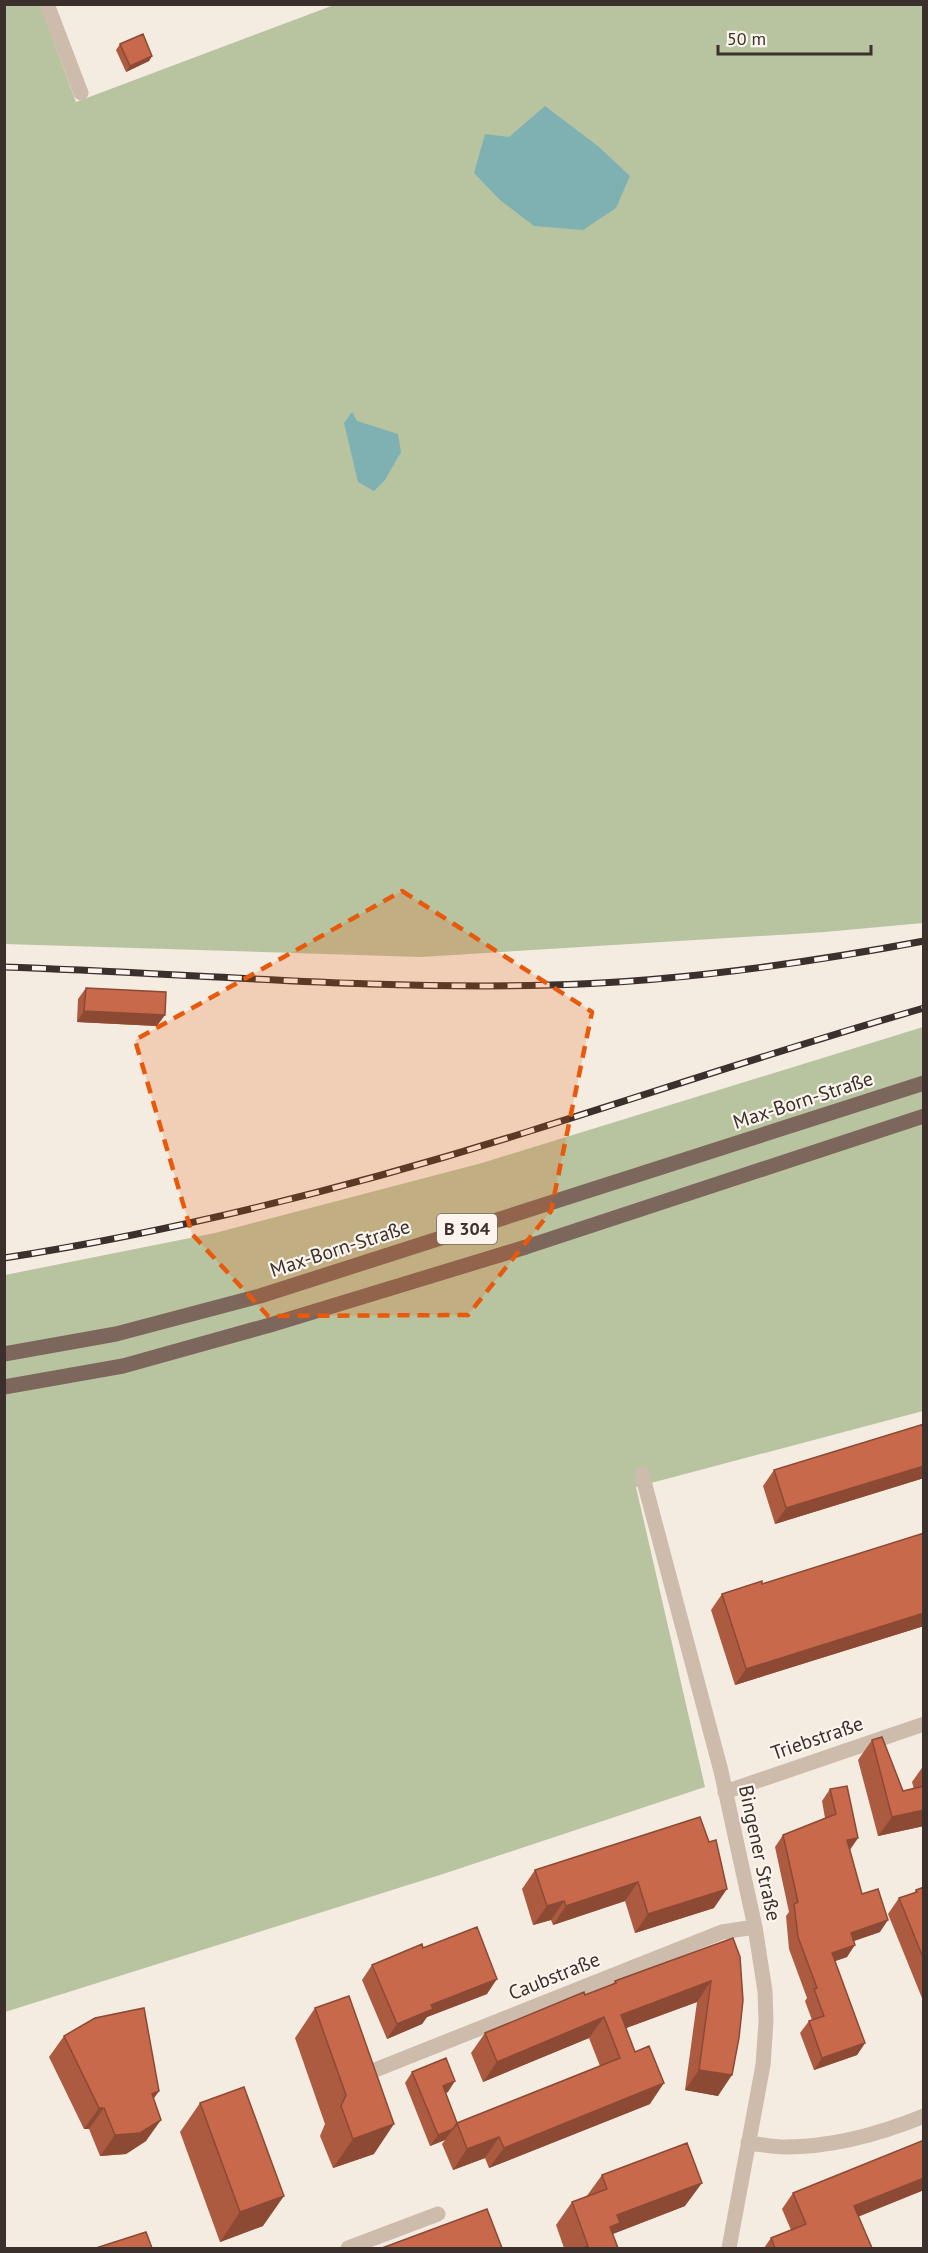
<svg xmlns="http://www.w3.org/2000/svg" width="928" height="2253" viewBox="0 0 928 2253" font-family="'PT Sans',sans-serif">
	<style>
		.green { fill: #b8c4a0 }
		.water { fill: #7fb0b2 }
		.lines { fill: none; stroke-linecap: round; stroke-linejoin: round }
		.minor { stroke: #cdbbac; stroke-width: 15 }
		.primary { stroke: #7d675c; stroke-width: 15 }
		.rail-casing { stroke: #3b302b; stroke-width: 7 }
		.rail { stroke: #fbf5ee; stroke-width: 4.5; stroke-dasharray: 14; stroke-linecap: butt }
		.wall { fill: #ac5a40 }
		.shaded-wall { fill: #8c4a34 }
		.building { fill: #c8694b; stroke: #8c4a34; stroke-width: 1.5 }
		.marked { fill: #e8590c; fill-opacity: 0.2; stroke: #e8590c; stroke-width: 4.5; stroke-dasharray: 12 8; stroke-linejoin: round }
		.labels { text-anchor: middle; stroke-width: 4.5; stroke-linejoin: round; paint-order: stroke }
		.shield { fill: #fbf5ee; stroke: #756b66; stroke-width: 1.5 }
		.shield-label { font-size: 18px; font-weight: bold; fill: #3b302b }
		.street-label { font-size: 20px; fill: #3b302b; stroke: #fbf5ee }
	</style>
	<rect width="100%" height="100%" fill="#f4ebe1"/>
	<path class="green" d="M5,5H40L76,102L334,5H923V923L825,932L421,957L5,944Z
		M923,1027V1411L636,1487L705,1787L443,1874L5,2012V1275L215,1233L482,1163Z"/>
	<path class="water" d="M545,106L599,147L630,176L616,208L583,230L534,226L500,200L474,173L485,134L509,137Z
		M352,412L357,421L398,434L401,452L385,480L374,491L358,482L344,423Z"/>
	<g class="lines">
		<path class="minor" d="M47,4L81,93
			M642,1474L721,1771L755,1927L765,1991L766,2022L763,2065L729,2248
			M725,1792L924,1724
			M370,2072L722,1932L755,1927
			M748,2143C760,2144 773,2147 785,2147C832,2147 880,2134 924,2116
			M348,2248L438,2214"/>
		<path class="primary" d="M4,1354L116,1334L260,1296L924,1083
			M4,1387L123,1366L270,1325L526,1247L924,1116"/>
		<defs>
			<path id="rail" d="M4,967C187,973 369,990 551,985C676,982 801,964 924,941
				M4,1258C182,1230 359,1185 530,1131C661,1090 791,1046 924,1008"/>
		</defs>
		<use href="#rail" class="rail-casing"/>
		<use href="#rail" class="rail"/>
	</g>
	<path class="wall" d="M120,44L152,56L149,61L126,72L116,50Z
		M86,988L157,1026L77,1022L78,999Z
		M924,1424V1478L775,1524L763,1486L774,1470Z
		M924,1533V1626L735,1685L711,1610L722,1594L762,1584Z
		M872,1740L903,1791L914,1789L912,1782L924,1765V1826L878,1836L858,1760Z
		M830,1789L858,1838L850,1850L862,1894L880,1932L854,1941L847,1957L835,1961L865,2043L857,2055L814,2070L800,2033L809,2021L812,2020L805,2001L807,1998L789,1949L786,1916L789,1912L775,1847L783,1835L825,1818L822,1801Z
		M700,1817L714,1908L635,1933L625,1901L553,1925L551,1920L533,1925L522,1889L535,1870Z
		M924,1887V2003L888,1914L899,1898L914,1893L916,1890Z
		M733,1938L718,2096L685,2090L697,2002L626,2028L650,2104L489,2168L485,2158L453,2170L442,2144L445,2140L430,2146L405,2083L412,2072L448,2092L445,2093L457,2123L600,2066L589,2038L483,2082L471,2053L485,2033L613,1984L615,1981Z
		M423,1948L487,1994L427,2017L422,2024L387,2039L362,1980L372,1965Z
		M315,2008L374,2154L333,2168L320,2136L325,2124L295,2038Z
		M64,2036L159,2091L154,2098L146,2141L126,2154L100,2156L89,2129H84L49,2057Z
		M200,2103L263,2226L220,2242L180,2132Z
		M924,2140V2190L858,2216L872,2248H764L771,2238L791,2230L782,2209L793,2193Z
		M602,2175L685,2206L612,2234L618,2248H564L556,2225L572,2202L586,2197Z"/>
	<path class="shaded-wall" d="M152,56L149,61L126,72L130,66Z
		M84,1011L165,1015L157,1026L77,1022Z
		M924,1466V1478L775,1524L786,1508Z
		M924,1613V1626L735,1685L746,1669Z
		M924,1810V1826L878,1836L892,1817Z
		M858,1838L849,1850L847,1840Z
		M638,1882L625,1901L553,1925L566,1906Z
		M727,1889L714,1908L635,1933L648,1914Z
		M564,1901L551,1920L533,1925L547,1906Z
		M888,1920L880,1932L842,1945L851,1933Z
		M855,1945L847,1957L824,1965L832,1953Z
		M497,1979L487,1994L427,2017L422,2024L387,2039L397,2024L431,2005Z
		M711,1981L697,2002L610,2034L621,2015Z
		M604,2017L589,2038L483,2082L497,2062Z
		M865,2043L857,2055L814,2070L822,2058Z
		M699,2070L732,2075L718,2096L685,2090Z
		M455,2081L448,2092L435,2097L443,2086Z
		M664,2083L650,2104L489,2168L504,2148Z
		M159,2091L144,2112L152,2094Z
		M99,2108H104L89,2129H84Z
		M161,2120L146,2141L126,2154L100,2156L115,2135Z
		M394,2124L374,2154L333,2168L353,2139Z
		M453,2129L445,2140L430,2146L438,2135Z
		M499,2137L485,2158L453,2170L467,2149Z
		M924,2178V2190L843,2223L854,2206Z
		M702,2183L685,2206L613,2234L599,2248L617,2215Z
		M284,2196L263,2226L220,2242L240,2212Z"/>
	<path class="building" d="M143,34L152,56L130,66L120,44Z
		M86,988L166,992L165,1015L84,1011Z
		M924,1424V1466L786,1508L774,1470Z
		M924,1533V1613L746,1669L722,1594L762,1581V1584Z
		M882,1737L903,1791L924,1786V1810L892,1817L872,1740Z
		M847,1786L858,1838L847,1840L862,1894L878,1889L888,1920L851,1933L855,1945L832,1953L865,2043L822,2058L809,2021L824,2016L814,1989L817,1988L798,1937L794,1904L798,1902L783,1835L836,1814L830,1789Z
		M700,1817L709,1842L716,1840L727,1889L648,1914L638,1882L566,1906L564,1901L547,1906L535,1870Z
		M924,1887V1960L899,1898L917,1892L916,1890Z
		M477,1927L497,1979L431,2005L433,2009L397,2024L372,1965L422,1944L423,1948Z
		M733,1938L740,1957L743,2000L739,2038L732,2075L699,2070L711,1981L621,2015L635,2052L649,2046L664,2083L504,2148L499,2137L467,2149L457,2123L620,2058L604,2017L497,2062L485,2033L584,1992L585,1995L616,1983L615,1981Z
		M349,1996L394,2124L353,2139L341,2106L346,2095L315,2008Z
		M144,2008L159,2091L152,2094L161,2120L140,2133L115,2135L104,2108H99L64,2036L95,2018Z
		M446,2058L455,2081L443,2086L457,2123L453,2129L438,2135L412,2072Z
		M244,2087L284,2196L240,2212L200,2103Z
		M924,2140V2178L854,2206L872,2248H775L771,2238L806,2224L793,2193Z
		M687,2143L702,2183L617,2215L620,2223L610,2227L618,2248H583L588,2246L572,2202L607,2189L602,2175Z
		M487,2209L502,2248H382Z
		M146,2232L152,2248H96Z"/>
	<path class="marked" d="M402,891L592,1012L551,1211L468,1315L268,1316L192,1234L135,1040Z"/>
	<g class="labels">
		<rect class="shield" x="437" y="1214" width="60" height="30" rx="4.5"/>
		<g class="shield-label">
			<text x="467" y="1235">B 304</text>
		</g>
		<g class="street-label">
			<text transform="translate(803 1100) rotate(-18)" y="7">Max-Born-Straße</text>
			<text transform="translate(340 1248) rotate(-18)" y="7">Max-Born-Straße</text>
			<text transform="translate(817 1738) rotate(-19)" y="7">Triebstraße</text>
			<text transform="translate(760 1853) rotate(78)" y="7">Bingener Straße</text>
			<text transform="translate(554 1976) rotate(-22)" y="7">Caubstraße</text>
		</g>
	</g>
	<rect width="928" height="2253" fill="none" stroke="#3b302b" stroke-width="12"/>
	<path d="M718 45v9h153v-9" fill="none" stroke="#3b302b" stroke-width="3"/>
	<text x="727" y="45" font-size="18" fill="#3b302b" stroke="#fbf5ee" stroke-width="4.5" paint-order="stroke">50 m</text>
</svg>
